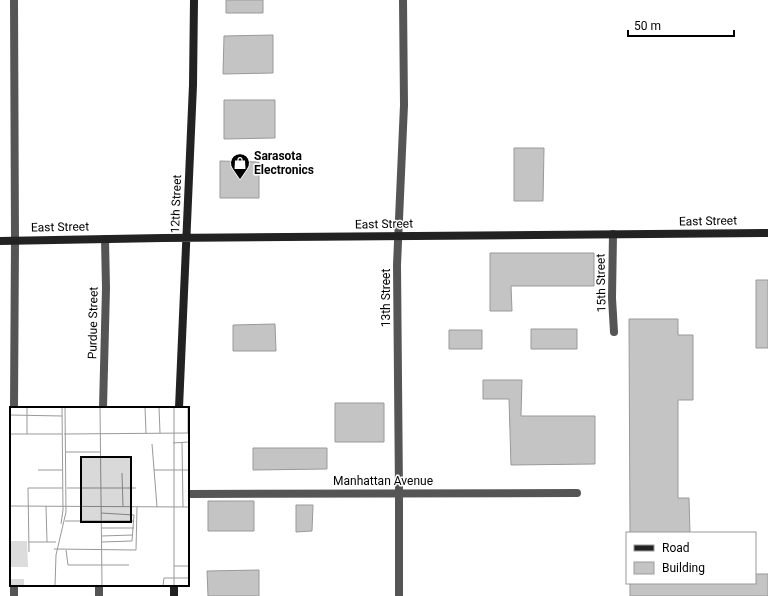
<svg xmlns="http://www.w3.org/2000/svg" width="768" height="596" viewBox="0 0 768 596" font-family="Roboto,sans-serif">
	<style>
		.building { fill: #c4c4c4; stroke: #999 }
		.lines { fill: none; stroke-linecap: round; stroke-linejoin: round }
		.street { stroke: #555; stroke-width: 8 }
		.secondary { stroke: #222; stroke-width: 8 }
		.labels { text-anchor: middle; stroke-width: 3; stroke-linejoin: round; paint-order: stroke }
		.poi-label { font-size: 12px; font-weight: bold; fill: #000; stroke: #fff; text-anchor: start }
		.street-label { font-size: 12px; fill: #000; stroke: #fff }
		.inset-road { fill: none; stroke: #999; stroke-width: 1 }
		.view { fill: #000; fill-opacity: 0.15; stroke: #000; stroke-width: 2 }
		.inset-edge { fill: none; stroke: #000; stroke-width: 2 }
	</style>
	<rect width="100%" height="100%" fill="#fff"/>
	<path class="building" d="M226,0H263V13H226Z
		M273,35V73L223,74L224,36Z
		M224,100H275V138L224,139Z
		M514,148H544L543,201H514Z
		M220,161L259,162V198H220Z
		M490,253H594V286H511L512,311H490Z
		M756,280H768V348H756Z
		M629,319H678V335H693V400H678V498H689L690,533H630Z
		M275,324L276,351H233V325Z
		M531,329H577V349H531Z
		M449,330H482V349H449Z
		M483,380H522L521,416H595V464L511,465L509,399H483Z
		M335,403H384V442H335Z
		M253,448H327V469L253,470Z
		M208,501H254V531H208Z
		M296,505H313L312,531L296,532Z
		M259,570V596H208L207,571Z
		M755,574H768V596H630V583H755Z"/>
	<g class="lines">
		<path class="street" d="M14,0L15,240L14,408
			M613,234L612,298L614,332
			M103,408L106,288L105,239
			M188,494L577,493
			M14,596V585
			M99,596V585
			M399,596V493L397,265L404,105L403,0"/>
		<path class="secondary" d="M0,241L163,238L768,233
			M179,408L193,85L194,0
			M174,596V585"/>
	</g>
	<defs>
		<symbol id="shop-pin" viewBox="-11 -11 22 30"><path d="M0 17L-7.5 6A9.5 9.5 0 1 1 7.5 6Z" fill="#000" stroke="#fff"/><path d="M-5-2.5h2.3a2.7 3.5 0 0 1 5.4 0H5L5.5 6h-11ZM-1.5-2.5h3a1.5 2.3 0 0 0-3 0Z" fill="#fff"/></symbol>
	</defs>
	<g fill-rule="evenodd">
		<use href="#shop-pin" x="229" y="152" width="22" height="30"/>
	</g>
	<g class="labels">
		<g class="poi-label">
			<text x="254" y="160">Sarasota<tspan x="254" dy="14">Electronics</tspan></text>
		</g>
		<g class="street-label">
			<text transform="translate(176 204) rotate(-88)" y="4">12th Street</text>
			<text transform="translate(708 221) rotate(-1)" y="4">East Street</text>
			<text transform="translate(384 224) rotate(-1)" y="4">East Street</text>
			<text transform="translate(60 227) rotate(-1)" y="4">East Street</text>
			<text transform="translate(601 283) rotate(-91)" y="4">15th Street</text>
			<text transform="translate(386 298) rotate(-90)" y="4">13th Street</text>
			<text transform="translate(93 323) rotate(-89)" y="4">Purdue Street</text>
			<text x="383" y="485">Manhattan Avenue</text>
		</g>
	</g>
	<g transform="translate(10 407)">
		<rect width="179" height="179" fill="#fff"/>
		<path d="M0,134H17L18,160H0ZM0,172H14V179H0Z" fill="#dcdcdc"/>
		<path class="inset-road" d="M90,0L92,179M135,0L136,26M149,0L150,26M164,0V179M178,0V26M0,8L52,9M0,27H52M17,27V0M54,27L179,26M163,36L179,35M172,36L173,100M142,37L147,100M56,45H90M28,63H53M144,63H179M112,66L113,100M57,81H126M0,99L179,100M36,99L37,135M91,106L124,108L122,134L92,135M55,114H124M51,117L53,103L52,0M91,121H124M91,129L123,128M19,135H46M44,142L126,143L127,100M56,143L58,158H119M19,145L18,81H53M164,159H179M45,179L46,148L56,105L55,0M153,179L154,171H179"/>
		<path class="view" d="M71,50H121V115H71Z"/>
		<rect width="179" height="179" class="inset-edge"/>
	</g>
	<rect x="626" y="532" width="130" height="52" fill="#ffffff" stroke="#999999"/>
	<rect x="634" y="545" width="20" height="6" fill="#222222" stroke="#999999"/>
	<text x="662" y="552" font-size="12" fill="#000000">Road</text>
	<rect x="634" y="562" width="20" height="12" fill="#c4c4c4" stroke="#999999"/>
	<text x="662" y="572" font-size="12" fill="#000000">Building</text>
	<path d="M628 30v6h106v-6" fill="none" stroke="#000000" stroke-width="2"/>
	<text x="634" y="30" font-size="12" fill="#000000" stroke="#ffffff" stroke-width="3" paint-order="stroke">50 m</text>
</svg>
